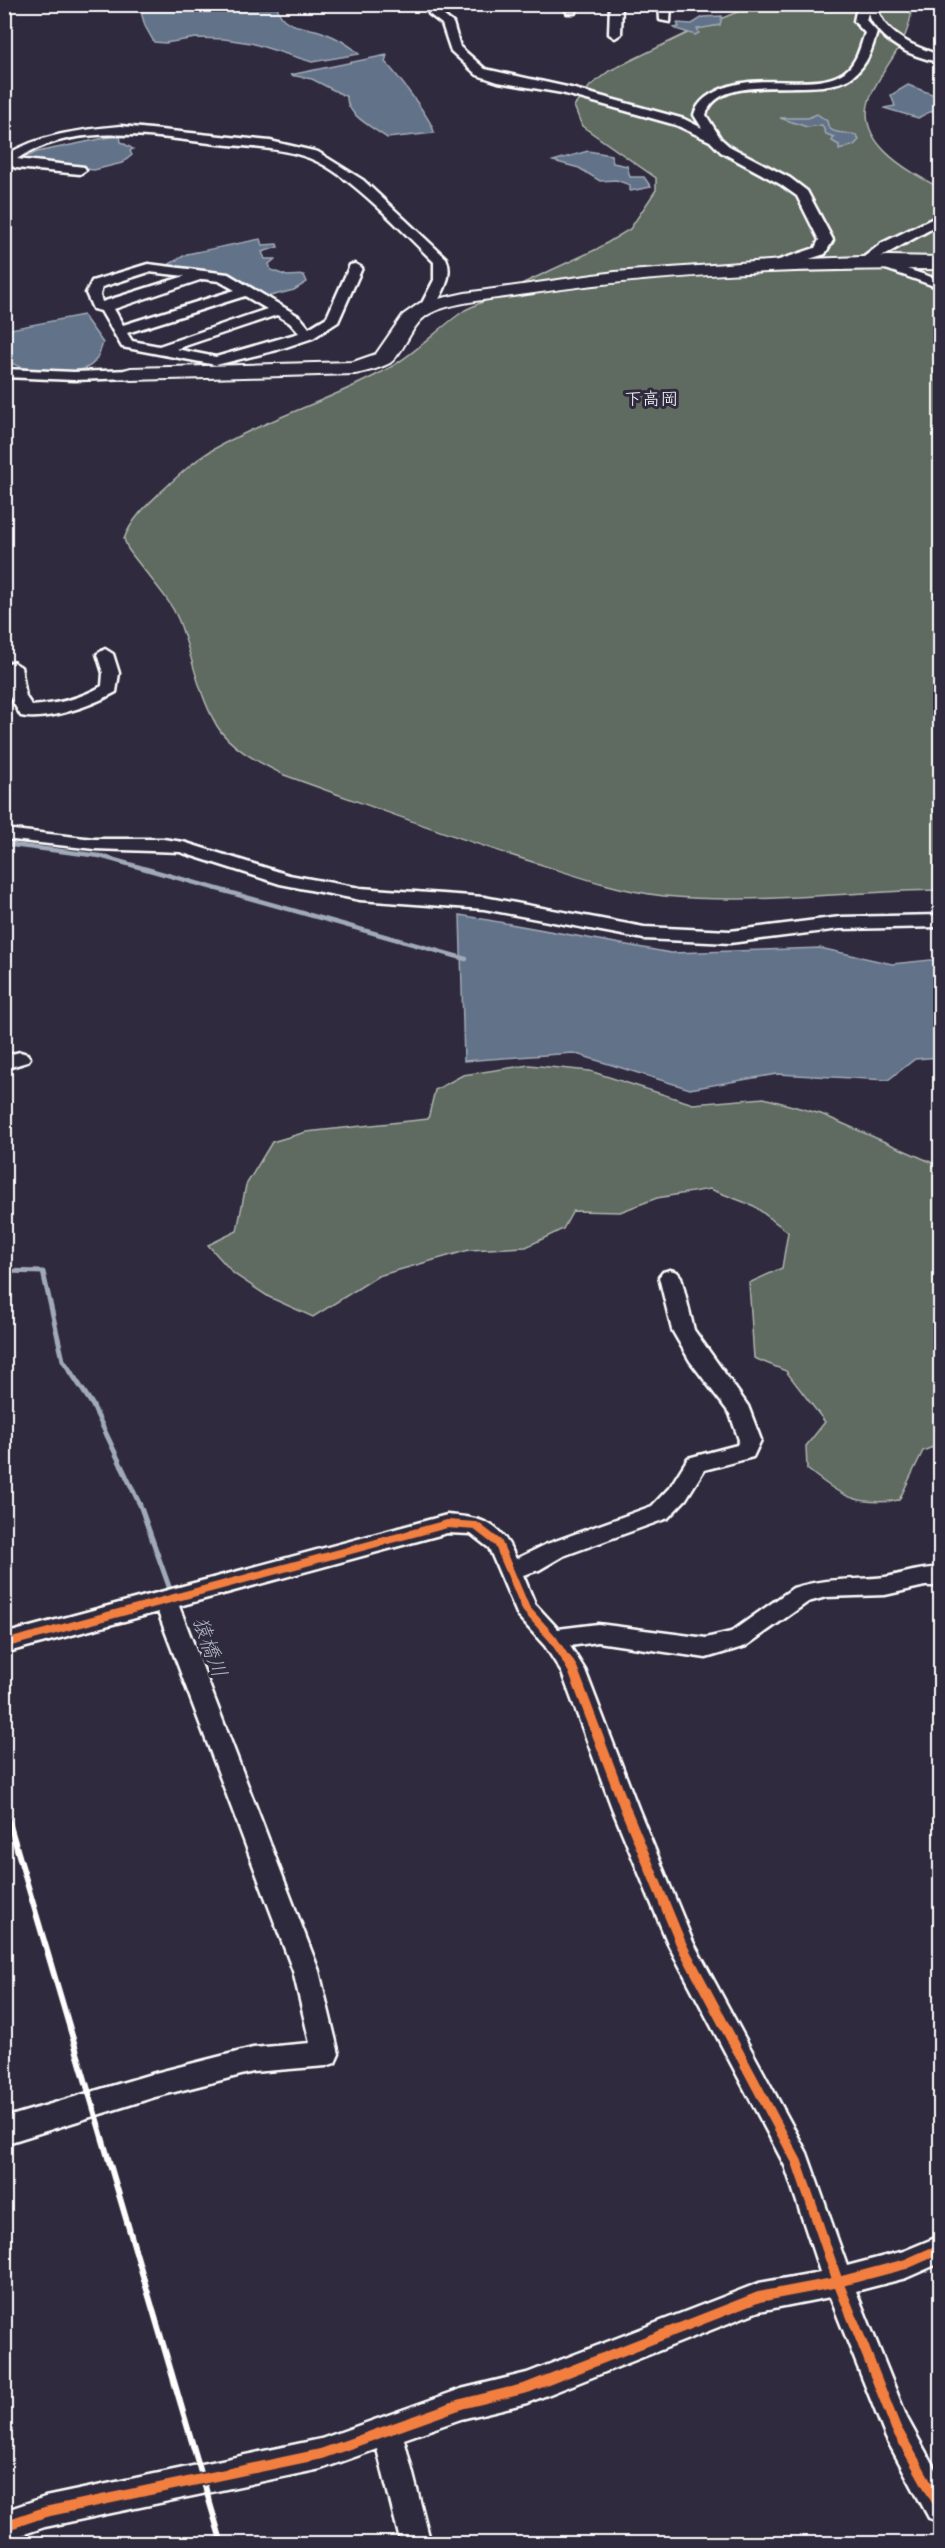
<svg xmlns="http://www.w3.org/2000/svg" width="945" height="2548" viewBox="0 0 945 2548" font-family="'Gochi Hand','Klee One',sans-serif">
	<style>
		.green { fill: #5f6b61; stroke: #afb5b0; stroke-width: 1.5 }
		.water { fill: #627288; stroke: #a1aab8; stroke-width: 1.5 }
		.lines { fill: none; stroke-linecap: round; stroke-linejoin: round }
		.stream-far1 { stroke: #a1aab8; stroke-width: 4.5 }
		.stream { stroke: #a1aab8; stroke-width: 5 }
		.street-casing { stroke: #fff; stroke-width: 5 }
		.secondary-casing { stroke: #fff; stroke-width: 4 }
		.street { fill: #2f2a3d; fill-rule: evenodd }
		.secondary { fill: #2f2a3d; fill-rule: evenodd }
		.rail { stroke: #fff; stroke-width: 6 }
		.cycleway-far1-casing { stroke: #2f2a3d; stroke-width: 11 }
		.cycleway-casing { stroke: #2f2a3d; stroke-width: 14 }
		.cycleway-far1 { stroke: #f27e40; stroke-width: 8 }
		.cycleway { stroke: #f27e40; stroke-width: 10 }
		.labels { text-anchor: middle; stroke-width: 6; stroke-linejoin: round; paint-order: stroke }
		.far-quarter-label { font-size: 18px; fill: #fff; stroke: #2f2a3d }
		.water-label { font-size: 21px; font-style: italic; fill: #b0b8c4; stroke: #2f2a3d }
	</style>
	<rect width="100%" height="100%" fill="#2f2a3d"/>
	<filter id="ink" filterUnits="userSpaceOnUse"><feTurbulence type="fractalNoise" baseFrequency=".0167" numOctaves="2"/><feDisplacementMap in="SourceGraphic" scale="12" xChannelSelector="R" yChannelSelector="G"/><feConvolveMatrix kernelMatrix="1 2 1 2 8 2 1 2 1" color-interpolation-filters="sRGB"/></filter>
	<g filter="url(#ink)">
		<path class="green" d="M905,4L911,15C906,47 884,65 872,93C850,140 906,170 940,188V890C849,891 755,905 664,896C623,892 576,876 536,863C451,837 368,805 284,775C261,763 231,749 217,726C198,694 192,655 179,621C168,595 144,572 128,549L124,539C132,518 148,504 164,489C180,474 195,460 214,449C270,417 333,400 389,368C418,352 438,328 465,310L597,249L630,229L656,190V178L582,126L574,106L590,86L609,71L696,29L754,5Z
			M529,1065L590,1071L693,1104L764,1098L821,1114L940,1166V1444L923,1451L899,1500C857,1507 839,1495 807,1469L806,1446L825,1422L786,1371L754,1358L749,1283L782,1268L788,1232L754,1206L710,1189L657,1198L620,1212L573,1211L563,1229L526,1247L469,1250L378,1276L313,1317L269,1297L234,1274L208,1245L237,1231L246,1185L272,1142L306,1132L428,1119L435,1090L463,1075Z"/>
		<path class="water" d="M139,5H277C280,29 306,26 322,32C336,37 349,44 359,54L312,62L251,43L224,39L196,38L165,43L154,42L145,26Z
			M722,16L720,25L697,29L699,33L695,35L673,28L679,27L677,23L692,24L703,17Z
			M387,55L385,62C394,71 434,122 434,133L387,138C374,128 346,115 347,97L312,79L290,75Z
			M908,85L940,97C941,111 929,111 918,118L884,108L895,106L891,95Z
			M817,114L827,121C829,136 843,131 856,135L859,140L854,145L839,150V145L832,141L834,137L826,134L822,125L807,127L780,118H808Z
			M120,135L121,142L133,149L130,151L132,155L122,163L94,170L18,161L37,152Z
			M588,151L611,155L613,163L627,166L630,177H644L651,187L630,191V185L616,180L600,181L579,168L553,161Z
			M260,239L262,245L277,244L278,247L262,252L265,259H275L269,264L271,270L287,276L304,275L307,282L294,290L262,298L260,292L223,274L166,266L187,254Z
			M83,315L103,343C100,352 97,362 88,367C77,374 39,372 27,369C19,367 13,363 5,362V330Z
			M460,915L671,953L820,948L892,964L940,959V1057L915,1059L888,1080L777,1074L690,1089L573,1053L464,1061Z"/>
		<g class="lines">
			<path class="stream-far1" d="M4,844L100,856L466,959"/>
			<path class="stream" d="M4,1271L43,1272L63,1360L92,1404L140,1505L172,1595"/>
			<defs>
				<path id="street" d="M425,4H437L438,11L453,23L460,47L485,69L567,87L684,119L702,128L694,115C697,104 705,97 715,92C756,69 811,93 843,73C857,64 860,47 865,33L854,21L856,12L862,4H874C877,8 881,19 885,24C899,41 921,49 940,55V62C911,57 879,42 868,13L866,20L877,32C872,49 868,64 853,76C820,102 720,67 706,115L721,139L729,146L790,178L807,191L833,240L825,254L775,270L770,269V263L815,248L819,240L797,196L780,184L721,152L710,141L676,125L562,93L498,82L477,75L451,51L442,24L429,14Z
					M565,4H577L575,13H567Z
					M610,4H622L621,34L615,38L609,34Z
					M659,4H671L670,22L660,20Z
					M121,126L270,141L318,152L363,180L446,258C454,276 442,295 432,310H422L420,307L434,280V262C403,232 348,172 309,158C280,147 248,147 218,144C153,137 76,121 17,159L84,167L86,170L80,174L16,168L4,162L5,156C39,134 81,130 121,126Z
					M940,215V224L877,259L940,280V288L860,260L882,243Z
					M148,264L228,274L300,317L309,328L327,317L350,265L355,264L362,268L338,322L313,338L277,350L216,365L122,347L101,311L93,309L86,293L92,281ZM149,272L185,276L102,302L100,295L102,287ZM203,279L219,281L235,290L123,325L114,309ZM245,296L267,309L159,346L132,341L127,333ZM277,315L290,323L299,333L216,357L176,349Z
					M4,369L74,372L131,370L138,374L131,378L74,380L4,377Z
					M105,649L113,654L119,673L116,692C93,705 47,722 21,716L10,697L4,664L13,662L21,667L26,697L32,706C57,704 80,699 102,686L103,673L97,654Z
					M4,829L94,839H163L183,842L289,875L360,888L484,897L644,927L730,931L840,917L940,915V927L840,929L730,943L644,939L484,909L360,900L280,884L180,852L94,849L4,839Z
					M20,1052L27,1054L30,1058L27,1062L4,1069V1056Z
					M670,1270L677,1272L681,1277L694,1330L748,1406L761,1440L753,1457L704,1470L686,1499L668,1518L563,1556L539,1570L523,1575L535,1604L558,1629L598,1624L706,1638L731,1632L793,1588C829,1577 850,1581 885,1577C904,1574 921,1567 940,1568V1586H925L885,1595L826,1597L808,1602L746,1646L706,1658L598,1642L570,1646L585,1670L638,1808L693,1942L807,2153L847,2266L904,2251L940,2236V2263L906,2278L856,2291L907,2418L940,2478V2522L929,2518L886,2438L830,2297L759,2311L527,2403L461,2419L404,2439L431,2544H401L377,2449L321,2469L45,2527L4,2541V2511L45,2497L321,2439L461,2389L527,2373L759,2283L820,2272L785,2166L669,1946L612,1808L562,1673L545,1646L518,1616L489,1548L471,1534L447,1533L179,1606L319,1971L339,2054L335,2063L326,2066L253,2072L155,2097L4,2144V2118L155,2073L253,2048L310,2043L293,1971L158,1612L4,1653V1634L447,1515C485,1518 501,1523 516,1559L547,1544L652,1506L670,1487L688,1458L737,1445L739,1440L730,1414L690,1361L672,1330L659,1277L663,1272Z"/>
				<path id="secondary" d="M888,256L940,257V269C803,269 664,273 527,294C502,298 456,301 433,312C410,322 407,350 390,363C381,368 365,372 355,374L131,380L124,378L121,374L124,370L131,368L353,362L376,354L403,315L420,303L465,293L615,272L783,260Z"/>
			</defs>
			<use href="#street" class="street-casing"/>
			<use href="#secondary" class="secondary-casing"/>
			<use href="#street" class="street"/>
			<use href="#secondary" class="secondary"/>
			<path class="rail" d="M4,1805L222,2544"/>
			<defs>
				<path id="cycleway-far1" d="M4,1644L447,1524L476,1526L498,1543L526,1609L553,1639L568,1662"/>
				<path id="cycleway" d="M567,1660L573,1670L625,1808L682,1946L797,2162L838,2282L896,2428L940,2507
					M4,2526L45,2512L321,2454L461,2404L527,2388L759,2297L838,2282L906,2264L940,2249"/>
			</defs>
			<use href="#cycleway-far1" class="cycleway-far1-casing"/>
			<use href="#cycleway" class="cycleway-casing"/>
			<use href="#cycleway-far1" class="cycleway-far1"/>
			<use href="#cycleway" class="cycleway"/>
		</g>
	</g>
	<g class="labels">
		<g class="far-quarter-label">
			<text x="651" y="405">下高岡</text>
		</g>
		<g class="water-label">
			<text transform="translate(210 1647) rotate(70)" y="7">猿橋川</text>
		</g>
	</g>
	<rect width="945" height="2548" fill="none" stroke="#2f2a3d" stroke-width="24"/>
	<rect x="12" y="12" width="921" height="2524" fill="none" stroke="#fff" stroke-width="2" filter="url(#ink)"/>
</svg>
